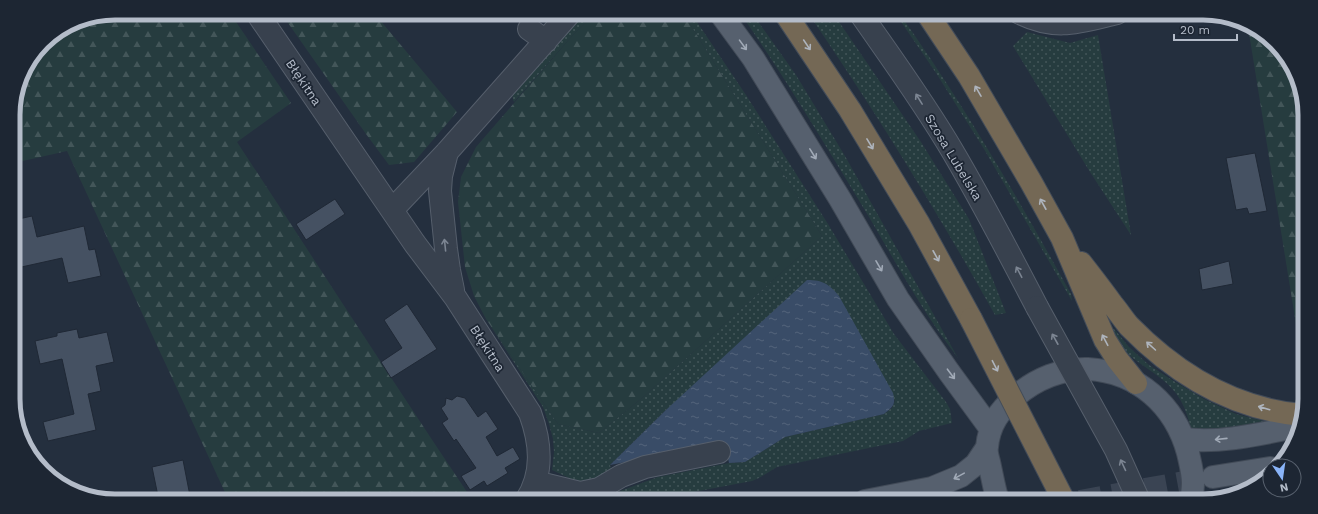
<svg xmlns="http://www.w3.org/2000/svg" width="1318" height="514" viewBox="0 0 1318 514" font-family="'Work Sans',sans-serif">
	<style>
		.grass { fill: url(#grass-dots) }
		.forest { fill: url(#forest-firs) }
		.water { fill: url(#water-ripples) }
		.building { fill: #455162; stroke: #1f2835 }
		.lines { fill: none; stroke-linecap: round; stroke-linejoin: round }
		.major-tunnel { stroke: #3a4453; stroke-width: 22; stroke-dasharray: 22 11; stroke-linecap: butt }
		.minor-casing { stroke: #565f6c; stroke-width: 24 }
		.major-casing { stroke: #414a57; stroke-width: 24 }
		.highway-casing { stroke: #434c59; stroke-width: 24 }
		.minor { stroke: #38414e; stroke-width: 22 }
		.major { stroke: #56606e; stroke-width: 22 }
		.highway { stroke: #746855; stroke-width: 22 }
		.minor-bridge-casing { stroke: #565f6c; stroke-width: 24; stroke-linecap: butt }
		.highway-bridge-casing { stroke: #434c59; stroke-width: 24; stroke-linecap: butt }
		.minor-bridge { stroke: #38414e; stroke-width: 22 }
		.highway-bridge { stroke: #746855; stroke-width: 22 }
		.oneway { stroke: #a1aab7 }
		.oneway2 { stroke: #aeb4bd }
		.oneway3 { stroke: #7c8592 }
		.labels { text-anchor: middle; stroke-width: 3.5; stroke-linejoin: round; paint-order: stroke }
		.street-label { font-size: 13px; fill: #b4bcc9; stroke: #1d2633 }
		.rim { fill: none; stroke: #b4bcc9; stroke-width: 5 }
	</style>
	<defs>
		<pattern id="grass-dots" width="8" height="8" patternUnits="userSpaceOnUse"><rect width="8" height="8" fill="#263c3f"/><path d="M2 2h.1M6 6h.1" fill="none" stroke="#435659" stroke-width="1.8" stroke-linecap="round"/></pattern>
		<pattern id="forest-firs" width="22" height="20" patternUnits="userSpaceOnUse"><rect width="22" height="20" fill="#263c3f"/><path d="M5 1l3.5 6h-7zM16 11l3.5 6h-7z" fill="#435659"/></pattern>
		<pattern id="water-ripples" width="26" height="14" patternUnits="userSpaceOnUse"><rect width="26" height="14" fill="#394c67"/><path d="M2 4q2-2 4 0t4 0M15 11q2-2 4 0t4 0" fill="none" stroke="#53647b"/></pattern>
	</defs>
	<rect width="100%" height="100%" fill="#242f3e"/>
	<path class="grass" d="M581,13H596L573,35L514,102C511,96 513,92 516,86Z
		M683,13H691L746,95L828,224L894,334L946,402L950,409L952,423L919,431L903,441L777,467L759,478L752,481L646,501H593L658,477L729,463L745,462L785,437L884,414L892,408L895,400L667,409L610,465L612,472L586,486L552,470L554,452L553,439L549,424L543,407L486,319L558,424L599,433L642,398L822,236Z
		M740,13H752L796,75L845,156L958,358C924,314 897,265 869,217C827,148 786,79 740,13Z
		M808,13H833L921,142L969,219L1006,313L995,315C937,211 875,111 808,13Z
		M895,13H899C963,103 1018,198 1071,294L1072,301L984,149L936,73Z
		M1027,32L1070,43L1098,35L1131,235L1090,172L1013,46Z
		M1103,319L1115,330L1129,347L1149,365L1172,380L1204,399L1236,414L1272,423L1243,429L1191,430C1189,420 1186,410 1181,401C1170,380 1145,369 1128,354C1118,345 1109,331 1103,319Z"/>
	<path class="forest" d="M115,13H230L291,103L237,142C316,262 393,382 473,501H229L67,151L14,163L13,108L24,70L48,38L76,21Z
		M281,13H374L457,112L414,162L389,165L366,134Z
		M596,13H683L822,236L642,398L599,433L558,424L486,319L474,296L465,267L458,202L461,177L476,147L573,35Z
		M1248,27L1284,53L1304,101L1305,380Z"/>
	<path class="water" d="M807,280C823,280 829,284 839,296L893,393C896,405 893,407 884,414L785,437L745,462L729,463L725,443L610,465L667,409Z"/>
	<path class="building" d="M1255,153L1267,211L1249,214L1247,208L1236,210L1226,158Z
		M335,199L345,214L306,240L296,224Z
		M32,216L37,237L84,226L89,250L95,249L101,276L68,283L62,258L17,268L14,256V220Z
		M1229,261L1233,284L1202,290L1199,269Z
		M407,304L437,349L391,378L381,362L402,348L384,320Z
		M77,329L79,338L107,332L114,362L96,366L101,391L88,394L96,430L48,441L43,422L74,414L62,359L40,364L35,341L57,336V333Z
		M457,396L465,398L478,417L486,411L498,429L486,437L497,456L513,447L520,459L505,468L508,473L487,486L484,481L470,490L461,476L476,468L456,439L454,441L442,423L448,419L441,408L445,405L446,398L452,400Z
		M183,460L191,501H159L152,467Z"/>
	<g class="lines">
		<path class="major-tunnel" d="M1080,501L1212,477"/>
		<defs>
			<path id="minor" d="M257,13L415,244L455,297L530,413C541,443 544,473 526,501
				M860,13C892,59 925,104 953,152C983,203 1010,255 1037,307
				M1020,13C1057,31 1079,22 1117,13
				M529,29L546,41
				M447,152L441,176L440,191L446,249L449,270L453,290
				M392,210L447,152L570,13
				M535,482L580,493L599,489L621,476L645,467L719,452"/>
			<path id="major" d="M720,13L753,58L840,199L898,299L949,372L990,428
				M1184,439C1221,444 1264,433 1301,426
				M1213,477L1270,468
				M865,501L932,488L961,476L976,464L986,449
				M998,501C994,488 992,475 989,462C988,458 986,452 987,447C989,425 999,411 1016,396C1036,379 1062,368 1088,369C1138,372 1175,405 1188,453C1190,462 1193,473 1193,483C1193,489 1192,495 1191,501"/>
			<path id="highway" d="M785,13L850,110L919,224L971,319
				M927,13L969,76L1031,182L1062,238L1105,340L1117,359L1136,383
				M1081,263C1091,276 1102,290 1112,304C1118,311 1123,319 1129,326C1176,374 1234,409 1302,415"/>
		</defs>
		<use href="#minor" class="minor-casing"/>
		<use href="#major" class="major-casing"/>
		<use href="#highway" class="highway-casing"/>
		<use href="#minor" class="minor"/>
		<use href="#major" class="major"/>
		<use href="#highway" class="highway"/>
		<defs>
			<path id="minor-bridge" d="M1037,307L1116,450L1139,501"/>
			<path id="highway-bridge" d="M971,319L1064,501"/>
		</defs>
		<use href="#minor-bridge" class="minor-bridge-casing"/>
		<use href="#highway-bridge" class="highway-bridge-casing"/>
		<use href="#minor-bridge" class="minor-bridge"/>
		<use href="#highway-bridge" class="highway-bridge"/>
	</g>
	<defs><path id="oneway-shaft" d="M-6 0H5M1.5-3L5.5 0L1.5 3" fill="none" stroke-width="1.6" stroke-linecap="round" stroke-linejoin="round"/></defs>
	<g class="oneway">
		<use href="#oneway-shaft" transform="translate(743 45) rotate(54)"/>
		<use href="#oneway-shaft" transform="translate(813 154) rotate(58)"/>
		<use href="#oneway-shaft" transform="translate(879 266) rotate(60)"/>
		<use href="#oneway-shaft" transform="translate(951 374) rotate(53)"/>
		<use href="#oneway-shaft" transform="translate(1221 439) rotate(174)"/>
		<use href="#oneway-shaft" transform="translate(959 476) rotate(151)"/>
	</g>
	<g class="oneway2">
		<use href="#oneway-shaft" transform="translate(807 45) rotate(56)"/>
		<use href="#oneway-shaft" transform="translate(978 91) rotate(-120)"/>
		<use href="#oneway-shaft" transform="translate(870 144) rotate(59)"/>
		<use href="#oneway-shaft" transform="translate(1043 204) rotate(-119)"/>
		<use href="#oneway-shaft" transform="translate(936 256) rotate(61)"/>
		<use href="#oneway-shaft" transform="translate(1105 340) rotate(-118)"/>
		<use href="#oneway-shaft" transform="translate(1151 346) rotate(-138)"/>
		<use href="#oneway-shaft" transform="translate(995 366) rotate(63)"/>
		<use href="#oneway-shaft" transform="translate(1264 408) rotate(-164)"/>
	</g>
	<g class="oneway3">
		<use href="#oneway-shaft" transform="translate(919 99) rotate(-122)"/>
		<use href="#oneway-shaft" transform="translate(445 245) rotate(-96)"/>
		<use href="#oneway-shaft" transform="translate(1019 272) rotate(-118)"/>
		<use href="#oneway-shaft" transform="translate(1055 339) rotate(-119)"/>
		<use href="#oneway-shaft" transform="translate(1123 465) rotate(-115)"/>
	</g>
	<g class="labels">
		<g class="street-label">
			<text transform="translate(304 82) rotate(56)" y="5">Błękitna</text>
			<text transform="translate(954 157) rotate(59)" y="5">Szosa Lubelska</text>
			<text transform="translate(488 348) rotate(57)" y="5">Błękitna</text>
		</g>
	</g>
	<path d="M0 0H1318V514H0ZM115 20H1203A95 95 0 0 1 1298 115V399A95 95 0 0 1 1203 494H115A95 95 0 0 1 20 399V115A95 95 0 0 1 115 20Z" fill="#1d2633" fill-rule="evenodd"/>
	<path class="rim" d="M115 20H1203A95 95 0 0 1 1298 115V399A95 95 0 0 1 1203 494H115A95 95 0 0 1 20 399V115A95 95 0 0 1 115 20Z"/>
	<g transform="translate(1282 478) rotate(167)"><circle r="19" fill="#1d2633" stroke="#59626f"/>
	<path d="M0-3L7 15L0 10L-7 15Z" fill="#8ab4f8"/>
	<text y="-6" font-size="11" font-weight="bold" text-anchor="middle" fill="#b4bcc9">N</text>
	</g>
	<path d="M1174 34v6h63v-6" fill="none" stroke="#b4bcc9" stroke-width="2"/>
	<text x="1180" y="34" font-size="12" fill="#b4bcc9" stroke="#1d2633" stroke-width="3" paint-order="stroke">20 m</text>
</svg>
